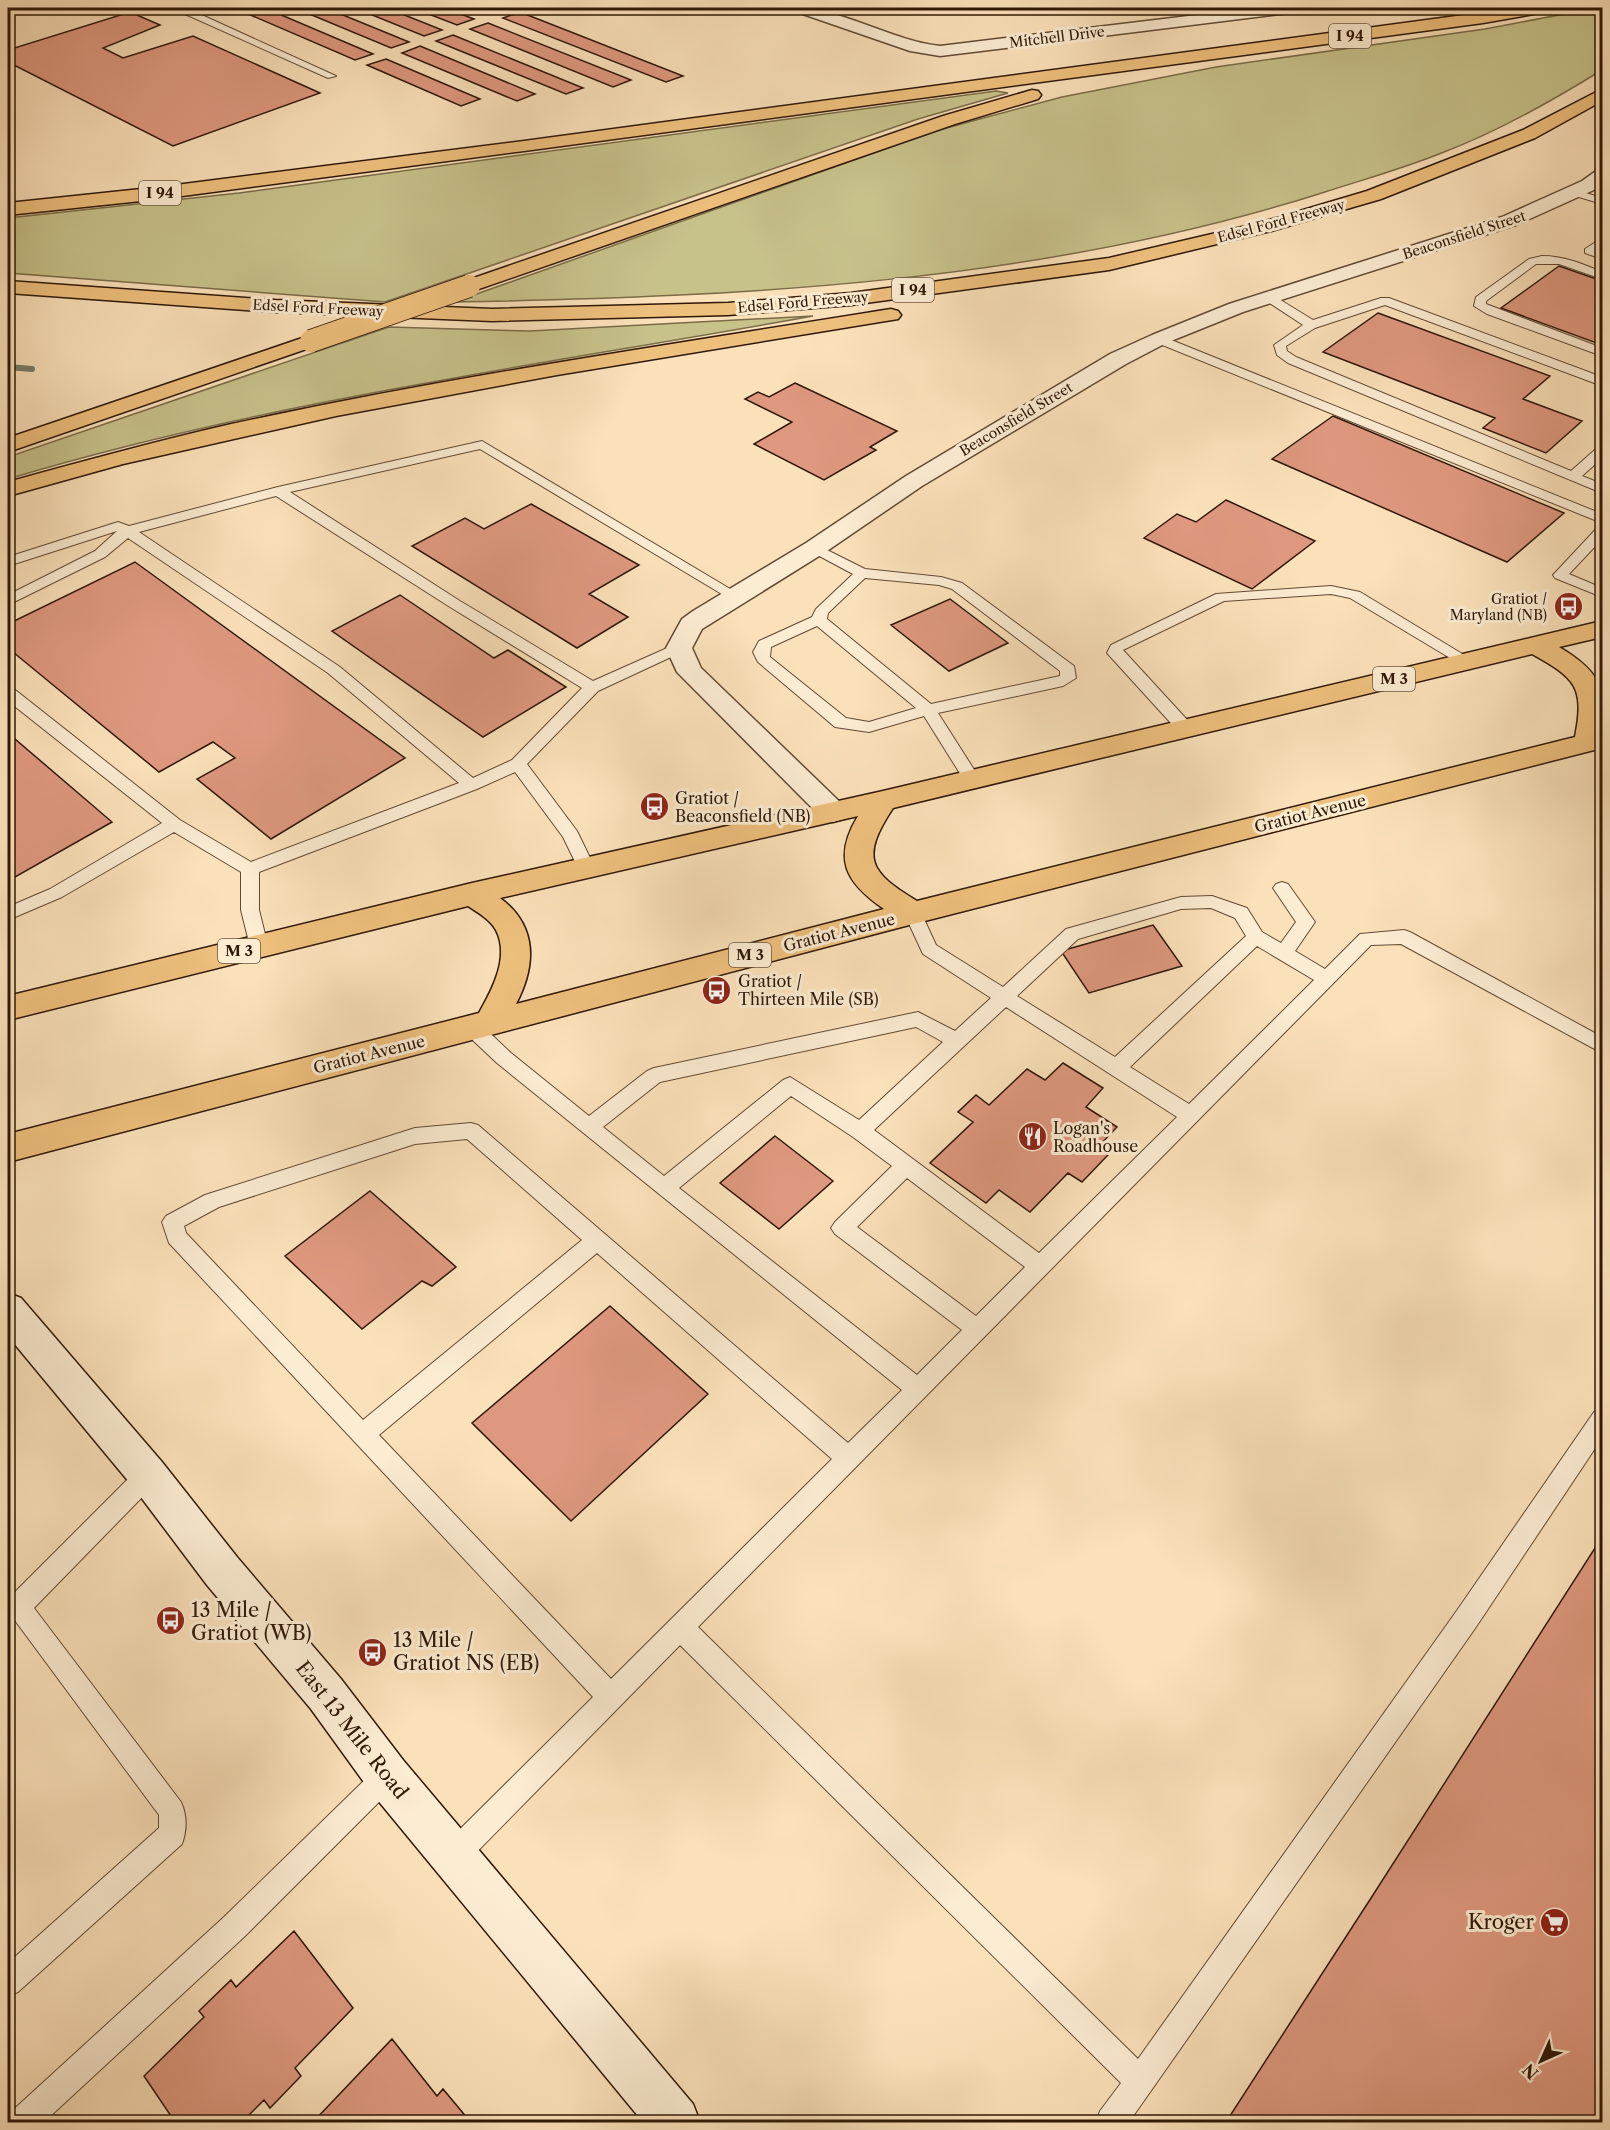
<svg xmlns="http://www.w3.org/2000/svg" width="1610" height="2130" viewBox="0 0 1610 2130" font-family="'Libre Caslon Text',serif">
	<style>
		.green { fill: #c7c18a; stroke: #7b6c48; stroke-width: 1.5 }
		.lines { fill: none; stroke-linecap: round; stroke-linejoin: round }
		.stream { stroke: #737c69; stroke-width: 6 }
		.building { fill: #de987f; stroke: #2f1807; stroke-width: 1.5 }
		.lane-casing { stroke: #624a34; stroke-width: 2 }
		.street-casing { stroke: #624a34; stroke-width: 3 }
		.secondary-casing { stroke: #2f1807; stroke-width: 3 }
		.primary-casing { stroke: #2f1807; stroke-width: 3 }
		.highway-casing { stroke: #2f1807; stroke-width: 3 }
		.lane { fill: #fcecd2; fill-rule: evenodd }
		.street { fill: #fcecd2; fill-rule: evenodd }
		.secondary { fill: #fcecd2; fill-rule: evenodd }
		.primary { fill: #eec07d; fill-rule: evenodd }
		.highway { fill: #eec07d; fill-rule: evenodd }
		.highway-bridge-casing { stroke: #2f1807; stroke-width: 24; stroke-linecap: butt }
		.highway-bridge { stroke: #eec07d; stroke-width: 22 }
		.labels { text-anchor: middle; stroke-width: 6; stroke-linejoin: round; paint-order: stroke }
		.far-street-label { font-size: 14px; fill: #2f1807; stroke: #fcecd2 }
		.far-poi-label { font-size: 14px; fill: #2f1807; stroke: #fcecd2; text-anchor: end }
		.shield { fill: #fcecd2; stroke: #6c5844; stroke-width: 1.5 }
		.shield-label { font-size: 15px; font-weight: bold; fill: #2f1807 }
		.poi-label { font-size: 16px; fill: #2f1807; stroke: #fcecd2; text-anchor: start }
		.street-label { font-size: 16px; fill: #2f1807; stroke: #fcecd2 }
		.near-poi-label { font-size: 20px; fill: #2f1807; stroke: #fcecd2; text-anchor: start }
		.near-street-label { font-size: 20px; fill: #2f1807; stroke: #fcecd2 }
	</style>
	<rect width="100%" height="100%" fill="#fbe1ba"/>
	<filter id="stains"><feTurbulence type="fractalNoise" baseFrequency=".00333" numOctaves="4"/><feColorMatrix values="0 0 0 0 .2 0 0 0 0 .09 0 0 0 0 .02 0 0 0 .5 -.17"/></filter>
	<radialGradient id="worn" r=".72"><stop offset=".6" stop-color="#630" stop-opacity="0"/><stop offset="1" stop-color="#630" stop-opacity=".3"/></radialGradient>
	<path class="green" d="M1596,8H1602V70C1552,101 1499,131 1444,152C1405,168 1365,179 1325,192C1044,282 747,297 454,302L939,130L1062,97L1216,67L1485,29Z
		M996,91L1008,93L918,119L385,302L8,273V218L239,193Z
		M813,316C543,365 271,400 8,479V457L389,327L530,331Z"/>
	<g class="lines">
		<path class="stream" d="M8,367L32,369"/>
	</g>
	<path class="building" d="M248,8H265L373,54L355,60L239,10Z
		M295,8H326L409,42L391,48Z
		M355,8H387L442,30L424,36Z
		M413,8H445L474,19L457,25Z
		M476,8H507L491,13Z
		M130,12L160,25L103,48L123,58L193,36L320,93L173,146L8,62V50Z
		M520,12L683,76L666,82L503,18Z
		M488,23L631,80L613,87L470,29Z
		M453,35L583,88L566,94L436,41Z
		M420,46L535,94L517,101L402,53Z
		M386,59L480,99L461,106L367,65Z
		M1559,266L1602,281V345L1501,308Z
		M1378,313L1550,376L1523,399L1582,421L1546,453L1483,428L1495,418L1323,352Z
		M795,383L897,431L870,447L876,450L824,480L754,444L792,422L745,399L758,392L769,397Z
		M1333,416L1564,513L1507,562L1272,459Z
		M1226,500L1315,541L1252,589L1144,538L1177,514L1196,522Z
		M531,504L639,565L589,594L628,617L577,648L412,546L465,518L484,529Z
		M135,562L405,758L271,839L197,779L235,758L213,742L159,772L8,648V624Z
		M400,595L494,658L508,650L566,687L483,737L332,631Z
		M950,599L1008,643L949,671L891,625Z
		M8,733L112,822L8,881Z
		M1153,925L1182,966L1089,993L1061,951Z
		M1063,1063L1103,1088L1086,1107L1117,1127L1097,1148L1108,1155L1082,1182L1068,1173L1030,1212L999,1190L986,1203L930,1163L973,1122L958,1112L976,1095L989,1105L1027,1069L1045,1080Z
		M775,1136L833,1181L779,1229L720,1183Z
		M370,1191L456,1267L432,1286L422,1281L362,1329L285,1256Z
		M610,1306L708,1394L571,1521L472,1423Z
		M1602,1537V2122H1226L1373,1895Z
		M294,1931L353,2008L295,2068L301,2076L270,2108L264,2100L242,2122H175L144,2076L204,2017L199,2011L231,1980L236,1987Z
		M392,2039L437,2096L443,2089L468,2119L465,2122H313Z"/>
	<g class="lines">
		<defs>
			<path id="lane" d="M183,8H192L193,11L336,76L328,78L185,14Z
				M1573,189L1602,198V204L1569,194V190Z
				M1602,238V246L1597,250L1602,252V259L1585,253V249Z
				M1542,256C1564,256 1583,264 1602,272V279L1559,264H1536L1486,301V304L1602,348V356L1487,314L1474,306L1476,297L1529,259Z
				M1269,293L1313,320L1381,298H1389L1602,377V385L1597,384L1385,305L1315,328L1286,346L1287,351L1296,357L1571,471L1597,448L1602,447V458L1582,476L1602,484V493L1288,363L1277,355L1274,345L1303,325L1265,300L1263,297Z
				M1159,335L1602,514V523L1155,342L1153,339Z
				M482,441L742,596L735,600L730,599L480,449L290,492L460,601L593,681L674,645H684L687,648L684,651L598,691L527,764L577,831L595,868L592,872L586,874L580,872L563,837L515,772L477,789L259,872V910L268,946L265,951L259,953L253,951L250,946L241,910V872L174,832L62,897L8,920V907L50,889L162,823L8,701V688L14,689L180,820L251,862L459,783L328,673L128,538L105,557L8,605V595L95,551L117,531L8,566V557L118,522L129,526L278,487ZM276,496L450,607L582,688L512,760L473,778L340,667L139,532Z
				M1602,527V539L1569,574L1602,588V597L1555,578L1553,575L1597,528Z
				M815,544L865,569L941,577L962,583L1074,666L1076,678L1063,686L938,713L980,779L978,783H966L924,716L869,732L835,727L758,662L753,652L759,641L812,617L816,609L853,574L810,551L808,548ZM865,578L939,585L952,589L1060,671V676L931,704L827,619L828,613ZM817,626L916,708L869,722L846,718L770,657L771,647Z
				M1331,586L1360,592L1474,661L1466,666L1460,664L1350,598L1331,594L1224,601L1123,650L1191,724L1193,728L1191,732H1179L1107,653L1111,645L1216,594Z
				M1282,882L1288,884L1315,922L1295,951L1325,969L1360,934L1404,930L1410,932L1602,1037V1053L1401,944L1371,945L698,1627L1138,2059L1458,1609L1594,1412L1602,1409V1438L1476,1627L1129,2122H1096L1100,2111L1121,2083L680,1645L464,1865L454,1869L444,1865L440,1855L444,1845L593,1697L169,1243L162,1222L166,1216L205,1195L415,1128L471,1123L478,1125L848,1443L902,1390L497,1063L464,1032L461,1027L464,1022L471,1020L478,1022L511,1053L589,1116L647,1071L654,1068L918,1012L955,1031L991,998L923,954L904,913L907,908L913,907L919,908L936,945L1003,987L1066,929L1181,897L1212,896L1247,908L1262,932L1281,943L1296,922L1273,888L1276,884ZM1211,908L1235,918L1246,936L1115,1057L1017,996L1078,939L1181,909ZM1257,946L1314,980L1189,1104L1130,1067ZM1006,1007L1177,1117L1039,1253L874,1130ZM916,1027L943,1042L859,1120L790,1077L783,1080L664,1176L603,1127L660,1082ZM791,1096L853,1137L892,1166L835,1222L831,1228L835,1234L962,1330L917,1375L679,1188ZM467,1139L582,1240L363,1420L186,1233L184,1226L219,1207L415,1144ZM907,1178L1025,1267L976,1316L857,1227ZM597,1253L832,1459L611,1679L379,1435Z
				M148,1464L156,1467L160,1475L156,1483L34,1608L181,1802C187,1815 187,1830 182,1844L18,1992L8,1996V1963L159,1828V1815L8,1611L9,1598L140,1467Z
				M387,1763L396,1767L400,1776L396,1785L244,1937L44,2122H8L12,2111L224,1917L378,1767Z"/>
			<path id="street" d="M793,8C843,8 889,40 940,46L1255,8H1297L1289,13L940,56L910,51L794,11Z
				M1602,169V184L1596,189L1516,225L1243,312L1166,343L1126,364L922,486L824,553L702,629L692,648L701,668L843,805L847,812L843,819L833,822L823,819L677,672L666,648L682,619L693,611L806,543L906,476L1110,354L1152,335L1229,304L1502,217L1582,181L1596,171Z"/>
			<path id="secondary" d="M8,1293L21,1298L162,1462L237,1557L341,1679L403,1760L693,2104L700,2122H643L371,1792L311,1709L207,1585L134,1488L8,1336Z"/>
			<path id="primary" d="M1602,621V637L1559,647C1610,677 1602,693 1602,748L913,924L8,1162V1134L479,1013C492,990 510,957 496,930C490,919 477,912 468,906L8,1020V996L472,883L883,791ZM1532,654C1575,678 1585,686 1575,737L917,901C869,872 860,858 893,808ZM858,816C832,859 846,883 884,909L516,1004C536,966 538,926 500,898Z"/>
			<path id="highway" d="M1516,8H1548L1540,13L1483,23L524,151L160,199L8,215V203L160,187L524,141Z
				M1602,89V101L1535,138L1381,199L1271,231L1109,270L851,305L728,315L492,321L275,312L8,293V281L275,300L492,309L728,303L851,293L1109,258L1259,223L1367,191L1523,130Z
				M1032,90L1038,91L1041,95L1038,99L955,124L476,290H462L459,286L462,282L943,116Z
				M891,309L898,311L901,315L898,319L557,375L336,416L123,464L8,496V482C80,462 153,442 227,425C446,377 669,345 891,309Z
				M311,335L318,337L322,341L318,345L8,452V438Z"/>
		</defs>
		<use href="#lane" class="lane-casing"/>
		<use href="#street" class="street-casing"/>
		<use href="#secondary" class="secondary-casing"/>
		<use href="#primary" class="primary-casing"/>
		<use href="#highway" class="highway-casing"/>
		<use href="#lane" class="lane"/>
		<use href="#street" class="street"/>
		<use href="#secondary" class="secondary"/>
		<use href="#primary" class="primary"/>
		<use href="#highway" class="highway"/>
		<defs>
			<path id="highway-bridge" d="M311,341L469,286"/>
		</defs>
		<use href="#highway-bridge" class="highway-bridge-casing"/>
		<use href="#highway-bridge" class="highway-bridge"/>
	</g>
	<defs>
		<symbol id="bus-disc" viewBox="-11 -11 22 22"><circle r="9.5" fill="#8f2418" stroke="#fcecd2"/><path d="M-5-6H5V4H4V6H2V4H-2V6H-4V4H-5ZM-3.5-4V0h7V-4ZM-3.5 1.2v1.5H-2V1.2ZM2 1.2v1.5H3.5V1.2Z" fill="#fff"/></symbol>
		<symbol id="restaurant-disc" viewBox="-11 -11 22 22"><circle r="9.5" fill="#8f2418" stroke="#fcecd2"/><path d="M-5-6h1v4h1v-4h1v4h1v-4h1v5L-1.5 .5V6h-2V.5L-5-1ZM5-6V6H3V1.5H1.5Q1.5-4 5-6Z" fill="#fff"/></symbol>
		<symbol id="supermarket-disc" viewBox="-11 -11 22 22"><circle r="9.5" fill="#8f2418" stroke="#fcecd2"/><path d="M-6-5.5h2.5l.6 2H6L4.5 2H-2.5L-4.4-4H-6ZM-1.5 3.2a1.3 1.3 0 1 0 .1 0ZM3 3.2a1.3 1.3 0 1 0 .1 0Z" fill="#fff"/></symbol>
	</defs>
	<g fill-rule="evenodd">
		<use href="#bus-disc" x="1552" y="590" width="33" height="33"/>
		<use href="#bus-disc" x="638" y="790" width="33" height="33"/>
		<use href="#bus-disc" x="700" y="974" width="33" height="33"/>
		<use href="#restaurant-disc" x="1016" y="1120" width="33" height="33"/>
		<use href="#bus-disc" x="154" y="1604" width="33" height="33"/>
		<use href="#bus-disc" x="356" y="1636" width="33" height="33"/>
		<use href="#supermarket-disc" x="1538" y="1906" width="33" height="33"/>
	</g>
	<g class="labels">
		<g class="far-street-label">
			<text transform="translate(1057 37) rotate(-7)" y="5">Mitchell Drive</text>
			<text transform="translate(1281 221) rotate(-15)" y="5">Edsel Ford Freeway</text>
			<text transform="translate(1464 235) rotate(-18)" y="5">Beaconsfield Street</text>
			<text transform="translate(803 302) rotate(-5)" y="5">Edsel Ford Freeway</text>
			<text transform="translate(318 308) rotate(3)" y="5">Edsel Ford Freeway</text>
			<text transform="translate(1016 419) rotate(-31)" y="5">Beaconsfield Street</text>
		</g>
		<g class="far-poi-label">
			<text x="1547" y="604">Gratiot /<tspan x="1547" dy="16">Maryland (NB)</tspan></text>
		</g>
		<g class="shield">
			<rect x="1329" y="24" width="42" height="24" rx="4.5"/>
			<rect x="139" y="181" width="42" height="24" rx="4.5"/>
			<rect x="892" y="278" width="42" height="24" rx="4.5"/>
			<rect x="1373" y="667" width="42" height="24" rx="4.5"/>
			<rect x="218" y="939" width="42" height="24" rx="4.5"/>
			<rect x="729" y="943" width="42" height="24" rx="4.5"/>
		</g>
		<g class="shield-label">
			<text x="1350" y="41">I 94</text>
			<text x="160" y="198">I 94</text>
			<text x="913" y="295">I 94</text>
			<text x="1394" y="684">M 3</text>
			<text x="239" y="956">M 3</text>
			<text x="750" y="960">M 3</text>
		</g>
		<g class="poi-label">
			<text x="675" y="804">Gratiot /<tspan x="675" dy="18">Beaconsfield (NB)</tspan></text>
			<text x="738" y="987">Gratiot /<tspan x="738" dy="18">Thirteen Mile (SB)</tspan></text>
			<text x="1053" y="1134">Logan's<tspan x="1053" dy="18">Roadhouse</tspan></text>
		</g>
		<g class="street-label">
			<text transform="translate(1310 813) rotate(-14)" y="6">Gratiot Avenue</text>
			<text transform="translate(839 932) rotate(-14)" y="6">Gratiot Avenue</text>
			<text transform="translate(369 1054) rotate(-14)" y="6">Gratiot Avenue</text>
		</g>
		<g class="near-poi-label">
			<text x="191" y="1617">13 Mile /<tspan x="191" dy="23">Gratiot (WB)</tspan></text>
			<text x="393" y="1647">13 Mile /<tspan x="393" dy="23">Gratiot NS (EB)</tspan></text>
			<text x="1534" y="1929" text-anchor="end">Kroger</text>
		</g>
		<g class="near-street-label">
			<text transform="translate(352 1730) rotate(52)" y="7">East 13 Mile Road</text>
		</g>
	</g>
	<rect width="1610" height="2130" fill="none" stroke="#fbe1ba" stroke-width="30"/>
	<rect x="9" y="9" width="1592" height="2112" fill="none" stroke="#2f1807" stroke-width="3"/>
	<rect x="15" y="15" width="1580" height="2100" fill="none" stroke="#2f1807" stroke-width="1.5"/>
	<g transform="translate(1541 2061) rotate(225)" stroke="#fcecd2" stroke-width="4.5" paint-order="stroke">
	<path d="M0-4.5L10 22L0 15L-10 22Z" fill="#2f1807"/>
	<text y="-9" font-size="16" font-weight="bold" text-anchor="middle" fill="#2f1807">N</text>
	</g>
	<rect width="100%" height="100%" filter="url(#stains)"/>
	<rect width="100%" height="100%" fill="url(#worn)"/>
</svg>
